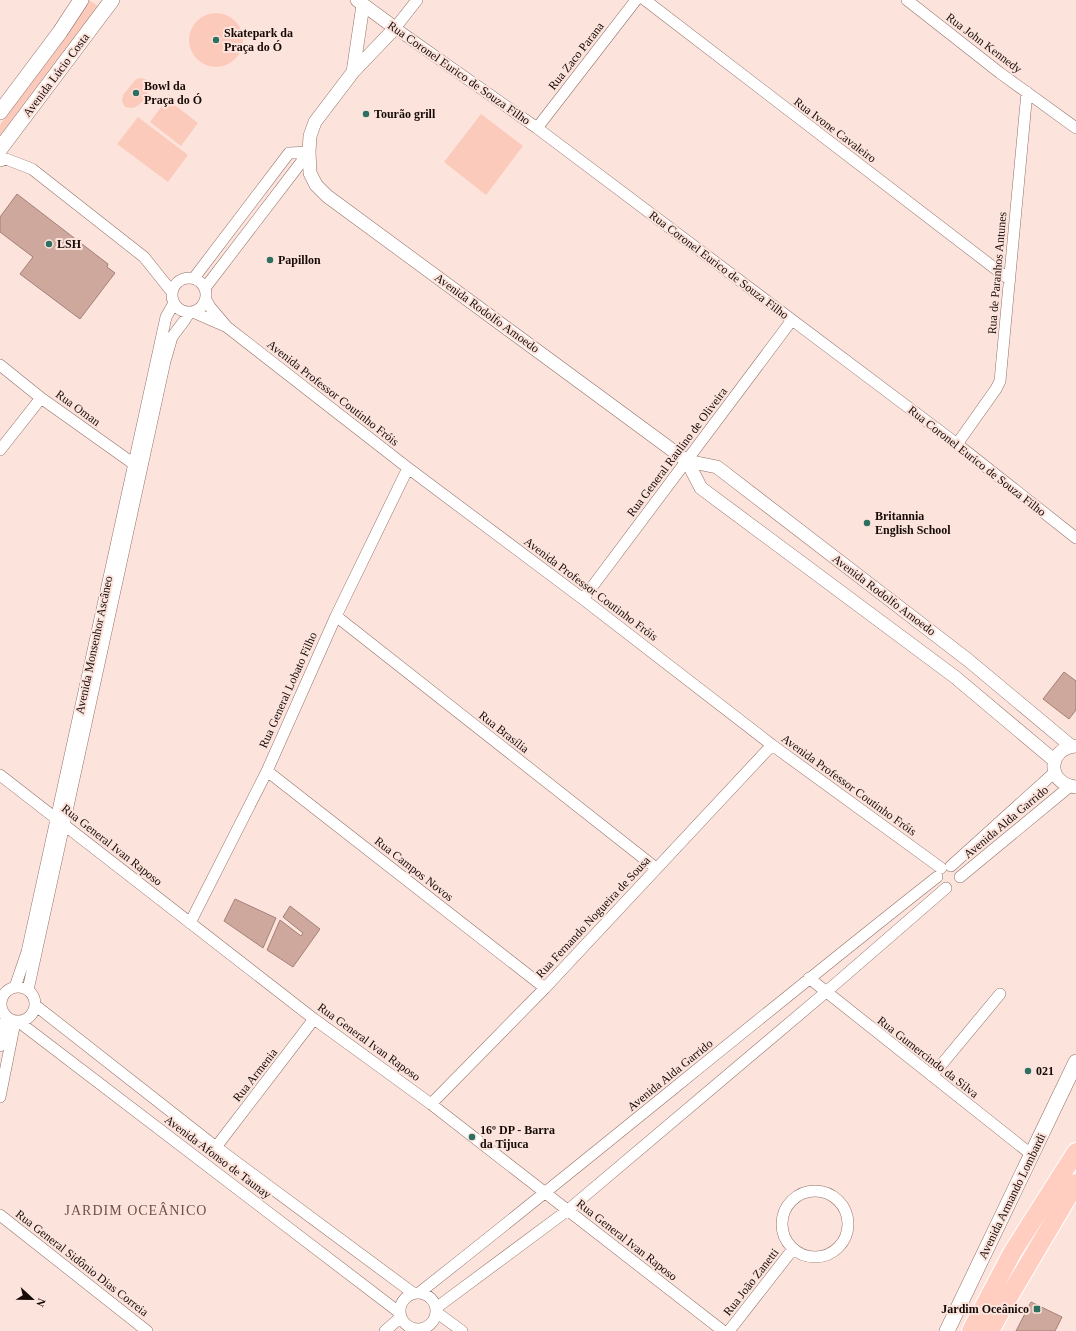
<svg xmlns="http://www.w3.org/2000/svg" width="1076" height="1331" viewBox="0 0 1076 1331" font-family="'Times New Roman',serif">
	<style>
		.green { fill: #fbcabb }
		.building { fill: #cea89d; stroke: #a48076 }
		.lines { fill: none; stroke-linecap: round; stroke-linejoin: round }
		.minor-casing { stroke: #937066; stroke-width: 12 }
		.tertiary-casing { stroke: #937066; stroke-width: 14 }
		.secondary-casing { stroke: #937066; stroke-width: 16 }
		.trunk-casing { stroke: #fff; stroke-width: 20 }
		.minor { stroke: #fff; stroke-width: 11 }
		.tertiary { stroke: #fff; stroke-width: 13 }
		.secondary { stroke: #fff; stroke-width: 15 }
		.trunk { stroke: #ffcec0; stroke-width: 18 }
		.poi-dot { fill: #2d7062; stroke: #fce4dd; stroke-width: 1.5 }
		.labels { text-anchor: middle; stroke-width: 4; stroke-linejoin: round; paint-order: stroke }
		.poi-label { font-size: 12px; font-weight: bold; fill: #160a07; stroke: #fce4dd; text-anchor: start }
		.street-label { font-size: 12px; fill: #160a07; stroke: #fce4dd }
		.quarter-label { font-size: 14px; letter-spacing: 1px; fill: #6f4f45; stroke: #fce4dd }
	</style>
	<rect width="100%" height="100%" fill="#fce4dd"/>
	<path class="green" d="M89,0L98,6L0,136V125L67,34Z
		M189 40a27 27 0 1 1 54 0a27 27 0 1 1-54 0Z
		M142,78L147,80L150,85C149,93 141,108 131,108C130,108 126,107 125,107L122,101L123,95L136,79Z
		M167,99L198,123L181,146L150,122Z
		M481,114L523,146L486,195L444,162Z
		M138,117L188,155L168,182L117,144Z"/>
	<path class="building" d="M17,194L108,264L107,267L115,273L80,319L20,274L33,257L0,232V217Z
		M1064,672L1076,681V710L1069,719L1043,699Z
		M235,899L276,918L263,948L224,921Z
		M290,906L320,929L293,967L267,950L280,920L301,936L303,933L283,917Z
		M1031,1302L1062,1317L1055,1331H1016Z"/>
	<g class="lines">
		<defs>
			<path id="minor" d="M417,0L395,28L537,128L957,444L1076,538
				M645,0L1010,280
				M907,0L1000,73L1076,128
				M537,128L636,0
				M0,161L6,159L32,169L144,257L172,292
				M172 295a17 17 0 1 1 34 0a17 17 0 1 1-34 0Z
				M194,278L289,153L309,152
				M205,288L309,152
				M206,300L210,307L227,327L408,468L583,599L772,745L941,868
				M193,312L225,326
				M0,365L41,398L138,467
				M957,444L996,389L1000,381L1027,92
				M0,450L41,398
				M583,599L792,320
				M336,616L656,868
				M267,771L545,988
				M0,775L314,1019L431,1104L723,1331
				M951,866L1055,772
				M960,877L1069,787
				M190,923L267,771L336,616L408,468
				M809,978L1032,1155
				M1 1004a17 17 0 1 1 34 0a17 17 0 1 1-34 0Z
				M15,987L27,952L166,317L174,303
				M28,990L165,361L172,337L184,321L189,313
				M35,1005L216,1147L413,1293
				M19,1022L400,1313
				M0,1046L6,1018
				M932,1076L1000,994
				M0,1097L15,1022
				M431,1104L545,988L772,745
				M216,1147L314,1019
				M782 1224a33 33 0 1 1 66 0a33 33 0 1 1-66 0Z
				M0,1215L147,1331
				M419,1293C593,1156 763,1014 937,877
				M400 1311a18 18 0 1 1 36 0a18 18 0 1 1-36 0Z
				M436,1308L568,1210L826,992L946,888
				M436,1312L462,1331
				M385,1331L401,1317
				M729,1331L793,1249"/>
			<path id="tertiary" d="M357,0L395,28L353,72L315,122L310,136L309,152L310,173L316,185L327,196L687,461L701,488L955,677L1055,761
				M353,72L363,5
				M687,461L717,467L968,660L1071,746
				M1076,746C1047,748 1046,784 1076,787"/>
			<path id="secondary" d="M0,112L60,32L81,0
				M0,149L112,0
				M947,1331L1076,1062"/>
			<path id="trunk" d="M971,1331L1012,1253L1076,1152
				M990,1331L1007,1300L1076,1183"/>
		</defs>
		<use href="#minor" class="minor-casing"/>
		<use href="#tertiary" class="tertiary-casing"/>
		<use href="#secondary" class="secondary-casing"/>
		<use href="#trunk" class="trunk-casing"/>
		<use href="#minor" class="minor"/>
		<use href="#tertiary" class="tertiary"/>
		<use href="#secondary" class="secondary"/>
		<use href="#trunk" class="trunk"/>
	</g>
	<g class="poi-dot">
		<circle cx="216" cy="40" r="4"/>
		<circle cx="136" cy="93" r="4"/>
		<circle cx="366" cy="114" r="4"/>
		<circle cx="49" cy="244" r="4"/>
		<circle cx="270" cy="260" r="4"/>
		<circle cx="867" cy="523" r="4"/>
		<circle cx="1028" cy="1071" r="4"/>
		<circle cx="472" cy="1137" r="4"/>
		<rect x="1033" y="1305" width="8" height="8" rx="2"/>
	</g>
	<g class="labels">
		<g class="poi-label">
			<text x="224" y="37">Skatepark da<tspan x="224" dy="14">Praça do Ó</tspan></text>
			<text x="144" y="90">Bowl da<tspan x="144" dy="14">Praça do Ó</tspan></text>
			<text x="374" y="118">Tourão grill</text>
			<text x="57" y="248">LSH</text>
			<text x="278" y="264">Papillon</text>
			<text x="875" y="520">Britannia<tspan x="875" dy="14">English School</tspan></text>
			<text x="1036" y="1075">021</text>
			<text x="480" y="1134">16º DP - Barra<tspan x="480" dy="14">da Tijuca</tspan></text>
			<text x="1029" y="1313" text-anchor="end">Jardim Oceânico</text>
		</g>
		<g class="street-label">
			<text transform="translate(984 43) rotate(37)" y="4">Rua John Kennedy</text>
			<text transform="translate(576 56) rotate(-52)" y="4">Rua Zaco Parana</text>
			<text transform="translate(459 73) rotate(35)" y="4">Rua Coronel Eurico de Souza Filho</text>
			<text transform="translate(56 75) rotate(-53)" y="4">Avenida Lúcio Costa</text>
			<text transform="translate(835 130) rotate(37)" y="4">Rua Ivone Cavaleiro</text>
			<text transform="translate(719 265) rotate(37)" y="4">Rua Coronel Eurico de Souza Filho</text>
			<text transform="translate(997 273) rotate(-85)" y="4">Rua de Paranhos Antunes</text>
			<text transform="translate(487 313) rotate(36)" y="4">Avenida Rodolfo Amoedo</text>
			<text transform="translate(333 393) rotate(38)" y="4">Avenida Professor Coutinho Fróis</text>
			<text transform="translate(78 408) rotate(36)" y="4">Rua Oman</text>
			<text transform="translate(677 452) rotate(-53)" y="4">Rua General Raulino de Oliveira</text>
			<text transform="translate(977 461) rotate(38)" y="4">Rua Coronel Eurico de Souza Filho</text>
			<text transform="translate(591 589) rotate(37)" y="4">Avenida Professor Coutinho Fróis</text>
			<text transform="translate(884 595) rotate(37)" y="4">Avenida Rodolfo Amoedo</text>
			<text transform="translate(94 645) rotate(-78)" y="4">Avenida Monsenhor Ascâneo</text>
			<text transform="translate(288 690) rotate(-66)" y="4">Rua General Lobato Filho</text>
			<text transform="translate(504 732) rotate(38)" y="4">Rua Brasília</text>
			<text transform="translate(849 785) rotate(36)" y="4">Avenida Professor Coutinho Fróis</text>
			<text transform="translate(1006 822) rotate(-40)" y="4">Avenida Alda Garrido</text>
			<text transform="translate(112 845) rotate(38)" y="4">Rua General Ivan Raposo</text>
			<text transform="translate(414 869) rotate(38)" y="4">Rua Campos Novos</text>
			<text transform="translate(593 917) rotate(-47)" y="4">Rua Fernando Nogueira de Sousa</text>
			<text transform="translate(369 1042) rotate(36)" y="4">Rua General Ivan Raposo</text>
			<text transform="translate(928 1057) rotate(38)" y="4">Rua Gumercindo da Silva</text>
			<text transform="translate(255 1075) rotate(-52)" y="4">Rua Armenia</text>
			<text transform="translate(670 1075) rotate(-39)" y="4">Avenida Alda Garrido</text>
			<text transform="translate(218 1157) rotate(37)" y="4">Avenida Afonso de Taunay</text>
			<text transform="translate(1012 1196) rotate(-64)" y="4">Avenida Armando Lombardi</text>
			<text transform="translate(627 1240) rotate(38)" y="4">Rua General Ivan Raposo</text>
			<text transform="translate(82 1263) rotate(38)" y="4">Rua General Sidônio Dias Correia</text>
			<text transform="translate(751 1282) rotate(-52)" y="4">Rua João Zanetti</text>
		</g>
		<g class="quarter-label">
			<text x="136" y="1215">JARDIM OCEÂNICO</text>
		</g>
	</g>
	<g transform="translate(32 1299) rotate(112)" stroke="#fce4dd" stroke-width="3" paint-order="stroke">
	<path d="M0-3L7 15L0 10L-7 15Z" fill="#160a07"/>
	<text y="-6" font-size="11" font-weight="bold" text-anchor="middle" fill="#160a07">N</text>
	</g>
</svg>
